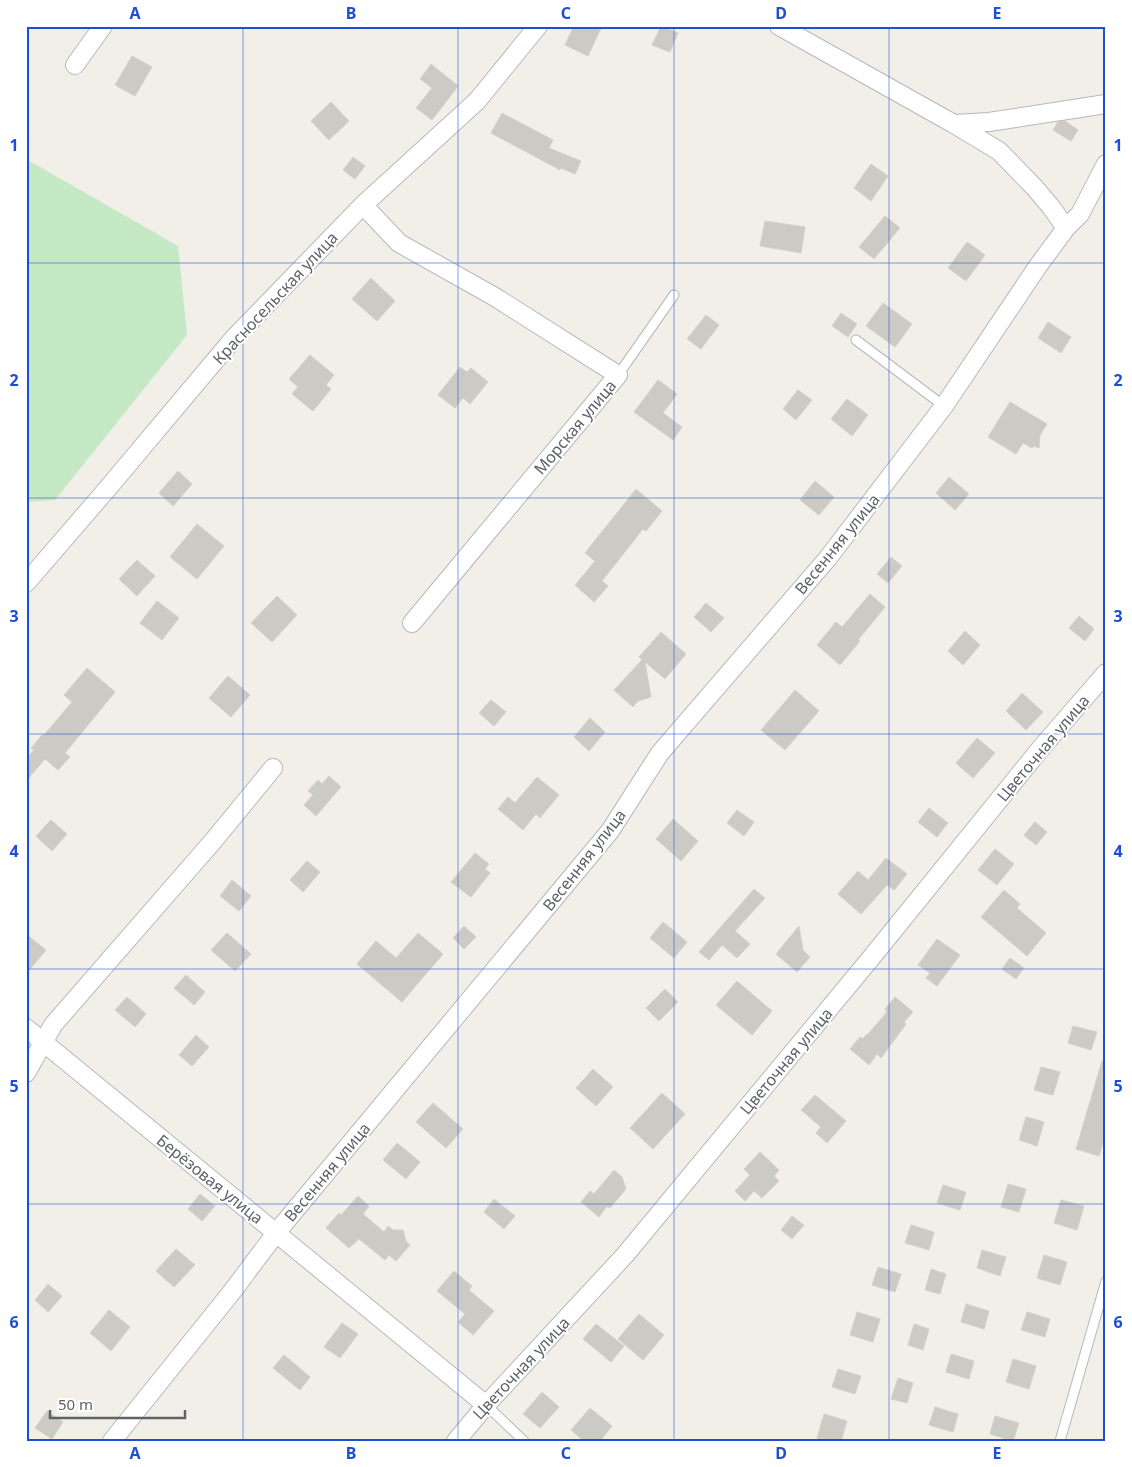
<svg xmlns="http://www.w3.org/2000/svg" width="1132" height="1467" viewBox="0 0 1132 1467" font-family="'Noto Sans',sans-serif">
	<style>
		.green { fill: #c5e8c5 }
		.building { fill: #cccac5; stroke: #d6d1c6 }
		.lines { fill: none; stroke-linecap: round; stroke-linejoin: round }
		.service-casing { stroke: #b5b8bc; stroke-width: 11 }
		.minor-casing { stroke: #b5b8bc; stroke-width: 20 }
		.service { stroke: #fff; stroke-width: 9 }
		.minor { stroke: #fff; stroke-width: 18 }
		.grid { fill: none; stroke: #1d4ed8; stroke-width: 1; stroke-opacity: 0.55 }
		.labels { text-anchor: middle; stroke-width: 4; stroke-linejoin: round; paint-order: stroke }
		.street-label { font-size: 16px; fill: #5f6368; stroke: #fff }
		.neatline { fill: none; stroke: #1d4ed8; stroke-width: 2 }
		.grid-label { font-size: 16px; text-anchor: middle; font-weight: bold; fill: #1d4ed8 }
	</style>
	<rect width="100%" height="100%" fill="#f1efe8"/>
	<path class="green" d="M26,159L178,246L187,335L55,500L26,502Z"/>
	<path class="building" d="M574,26H602L588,56L565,45Z
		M661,26L678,33L670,52L652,45Z
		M132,56L152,67L135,96L115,85Z
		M431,64L458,86L432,120L416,108L432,88L420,79Z
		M331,102L349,121L329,140L311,121Z
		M502,113L553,140L549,148L581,161L575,174L561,168L560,170L491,133Z
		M1065,121L1078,130L1071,141L1053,130L1058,122Z
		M353,157L365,166L355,179L343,170Z
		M871,164L888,176L871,201L854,188Z
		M885,216L900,228L874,259L859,247Z
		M765,221L805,227L801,253L760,246Z
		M967,242L985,255L966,281L948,268Z
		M371,278L395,301L377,321L352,299Z
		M883,303L912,324L895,347L866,326Z
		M841,313L857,324L848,337L832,326Z
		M706,315L719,325L701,349L687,339Z
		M1048,322L1071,337L1061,353L1038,338Z
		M310,355L334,375L326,385L331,389L313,411L292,394L298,387L289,379Z
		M460,367L467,372L471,368L488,382L470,404L463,398L455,408L438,395Z
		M658,380L677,394L663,413L682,427L673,440L634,412Z
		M798,390L812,400L796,420L783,409Z
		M847,399L868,415L852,436L831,419Z
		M1010,402L1047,424L1040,435L1039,448L1034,446L1032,448L1023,443L1016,454L988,437Z
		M178,471L192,484L173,506L159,493Z
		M949,477L969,494L955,510L936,493Z
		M815,481L834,497L819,515L800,500Z
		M636,489L662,511L646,531L643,529L602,581L608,586L594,602L575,585L595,561L585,553Z
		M197,524L224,546L197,579L170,557Z
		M891,557L902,566L888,583L877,574Z
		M137,560L155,576L137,596L119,579Z
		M870,594L885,607L858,640L860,641L840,665L817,645L836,622L842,627Z
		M277,596L297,615L272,642L251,623Z
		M157,601L179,618L162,640L140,623Z
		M706,603L724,618L711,632L694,617Z
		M1079,616L1094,629L1085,641L1069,628Z
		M965,631L980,645L963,665L948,651Z
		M661,632L686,654L665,679L645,662L651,697L638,701L633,707L614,690L642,660L639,657Z
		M87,668L115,692L65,753L70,757L58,770L45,759L26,781V759L34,750L31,748L43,734L44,735L72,702L64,695Z
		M228,676L250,695L231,717L209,698Z
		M795,690L819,711L785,750L761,730Z
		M1022,693L1043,712L1026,730L1006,711Z
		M491,700L506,712L494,726L479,713Z
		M590,718L605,732L589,751L574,737Z
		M977,738L995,753L973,778L956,763Z
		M329,776L341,787L316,816L304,805L313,795L308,791L318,780L322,784Z
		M537,777L559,795L540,818L536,814L523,830L498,809L508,797L515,803Z
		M929,808L948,823L937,837L918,822Z
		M737,810L754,822L744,836L727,823Z
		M673,819L698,841L681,861L656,839Z
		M51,820L67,834L52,851L36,836Z
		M1035,822L1047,832L1036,845L1024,835Z
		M995,849L1014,864L997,885L978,870Z
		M475,853L489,864L485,869L490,873L471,897L451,882Z
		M886,858L907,874L894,890L887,885L861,914L838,894L858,871L868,880Z
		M307,861L320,872L303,892L290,880Z
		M232,880L251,896L239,911L220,896Z
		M754,889L765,898L735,931L750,944L737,958L722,945L709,960L699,952Z
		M1004,890L1020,904L1017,908L1046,933L1027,956L981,917Z
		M663,922L687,942L674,958L650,938Z
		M464,926L476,937L464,949L453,938Z
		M799,926L803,950L810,957L797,972L776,954Z
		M227,933L251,954L235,971L211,950Z
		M418,933L443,954L402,1002L357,964L376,941L396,958Z
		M26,934L46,950L26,974Z
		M937,939L960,955L937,986L926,978L930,973L918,965Z
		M1010,958L1024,968L1016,979L1002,969Z
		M186,975L205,992L194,1005L174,988Z
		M737,981L772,1011L752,1035L716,1005Z
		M665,989L678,1002L659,1021L646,1008Z
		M127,997L146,1014L135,1027L115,1010Z
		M895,997L913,1012L904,1022L906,1024L881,1058L877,1054L869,1065L850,1049L860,1037L863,1039L866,1035H867L887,1012L885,1009Z
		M1073,1026L1097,1032L1091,1050L1068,1043Z
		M196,1035L209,1047L192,1066L179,1055Z
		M1102,1061L1106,1062V1133L1099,1156L1076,1149Z
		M1041,1067L1060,1072L1053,1095L1034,1090Z
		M593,1069L613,1087L596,1106L576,1088Z
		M662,1093L685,1114L653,1149L630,1128Z
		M815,1095L846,1121L827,1143L816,1133L821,1127L801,1110Z
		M433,1103L463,1129L446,1148L416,1122Z
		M1026,1117L1044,1122L1037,1146L1019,1140Z
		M397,1143L420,1162L406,1179L383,1160Z
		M760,1152L779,1170L774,1176L779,1181L762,1198L754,1191L745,1201L735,1191L750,1175L744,1169Z
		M614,1170L622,1177L626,1189L610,1208L607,1206L599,1217L581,1202L590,1191L594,1194Z
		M1008,1184L1026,1189L1019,1212L1001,1207Z
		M943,1185L966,1192L960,1210L937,1203Z
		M200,1194L215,1206L202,1221L188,1209Z
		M358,1196L369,1206L363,1214L384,1232L388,1226L393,1230H403L406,1241L410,1245L396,1261L389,1255L385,1260L359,1239L349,1248L326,1228L339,1213L341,1215Z
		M494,1199L515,1216L504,1229L484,1212Z
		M1061,1200L1084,1206L1077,1230L1054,1223Z
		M792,1216L804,1225L792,1239L781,1230Z
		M911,1225L934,1232L929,1250L905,1243Z
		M176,1249L195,1265L174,1287L156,1271Z
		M982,1250L1006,1257L1000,1276L977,1268Z
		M1044,1255L1067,1262L1060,1285L1037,1278Z
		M878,1267L901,1274L895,1292L872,1285Z
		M931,1269L946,1274L940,1294L925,1290Z
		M454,1271L472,1286L469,1290L494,1311L473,1335L458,1322L465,1314L437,1291Z
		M48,1284L62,1296L48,1312L35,1300Z
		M966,1304L989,1311L984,1329L961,1322Z
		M109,1310L130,1327L111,1351L90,1333Z
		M857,1312L880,1319L873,1342L850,1335Z
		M1027,1312L1050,1319L1045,1337L1021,1330Z
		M639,1314L664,1335L643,1360L618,1339Z
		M342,1323L358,1334L340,1358L324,1347Z
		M596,1324L624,1346L611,1362L583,1339Z
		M914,1324L929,1329L923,1350L908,1345Z
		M951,1354L974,1361L969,1379L946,1372Z
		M284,1355L310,1377L300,1390L273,1368Z
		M1013,1359L1036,1366L1029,1389L1006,1382Z
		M838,1369L861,1376L855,1394L832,1387Z
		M898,1378L913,1383L907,1403L891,1399Z
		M542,1392L559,1407L540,1428L523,1414Z
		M935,1407L958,1414L953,1432L929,1425Z
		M590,1408L612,1426L600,1441H584L571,1430Z
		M47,1411L63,1422L52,1439L35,1428Z
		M824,1414L847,1421L841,1441H828L817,1438Z
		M995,1416L1019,1423L1013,1441L990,1434Z"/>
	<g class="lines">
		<defs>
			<path id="service" d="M856,340L944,406
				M618,375L674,295
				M486,1405L524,1441
				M1060,1441L1106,1281"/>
			<path id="minor" d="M75,65L103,26
				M954,124L989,122L1106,104
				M363,205L399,243L495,297L618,375L412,623
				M1066,228L1080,214L1106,164
				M26,583L108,488L234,338L363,205L477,101L538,26
				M26,1028L486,1405
				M26,1073L53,1025L214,840L273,768
				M112,1441L231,1293L276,1233L610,831L660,753L828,558L944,406L1038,266L1066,228L1051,207L1035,188L999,151L954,124L779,26
				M456,1441L486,1405L625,1255L871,958L1041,748L1106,673"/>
		</defs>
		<use href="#service" class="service-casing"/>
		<use href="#minor" class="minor-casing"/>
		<use href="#service" class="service"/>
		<use href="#minor" class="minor"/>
	</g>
	<path class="grid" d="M243,26V1441M458,26V1441M674,26V1441M889,26V1441M26,263H1106M26,498H1106M26,734H1106M26,969H1106M26,1204H1106"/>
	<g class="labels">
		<g class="street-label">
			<text transform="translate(275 298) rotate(-47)" y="6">Красносельская улица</text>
			<text transform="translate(575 427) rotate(-50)" y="6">Морская улица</text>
			<text transform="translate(837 544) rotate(-51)" y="6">Весенняя улица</text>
			<text transform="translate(1043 748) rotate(-50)" y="6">Цветочная улица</text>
			<text transform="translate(584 860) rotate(-52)" y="6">Весенняя улица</text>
			<text transform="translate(786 1061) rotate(-50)" y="6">Цветочная улица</text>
			<text transform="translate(327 1172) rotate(-50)" y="6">Весенняя улица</text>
			<text transform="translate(210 1179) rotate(39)" y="6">Берёзовая улица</text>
			<text transform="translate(521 1368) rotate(-47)" y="6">Цветочная улица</text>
		</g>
	</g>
	<rect width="1132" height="1467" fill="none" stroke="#ffffff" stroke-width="55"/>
	<path d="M50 1410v8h135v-8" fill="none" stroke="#5f6368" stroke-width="2.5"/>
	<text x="58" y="1410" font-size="15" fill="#5f6368" stroke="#ffffff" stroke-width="4" paint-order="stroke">50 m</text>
	<rect x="28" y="28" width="1076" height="1412" class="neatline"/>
	<g class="grid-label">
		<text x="135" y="19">A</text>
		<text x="351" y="19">B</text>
		<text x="566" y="19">C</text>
		<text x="781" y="19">D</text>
		<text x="997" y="19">E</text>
		<text x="14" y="151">1</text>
		<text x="1118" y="151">1</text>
		<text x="14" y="386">2</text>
		<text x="1118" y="386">2</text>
		<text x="14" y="622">3</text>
		<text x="1118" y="622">3</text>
		<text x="14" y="857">4</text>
		<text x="1118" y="857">4</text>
		<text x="14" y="1092">5</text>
		<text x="1118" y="1092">5</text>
		<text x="14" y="1328">6</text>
		<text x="1118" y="1328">6</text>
		<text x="135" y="1459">A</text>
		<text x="351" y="1459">B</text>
		<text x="566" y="1459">C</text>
		<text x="781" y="1459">D</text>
		<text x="997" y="1459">E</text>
	</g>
</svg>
